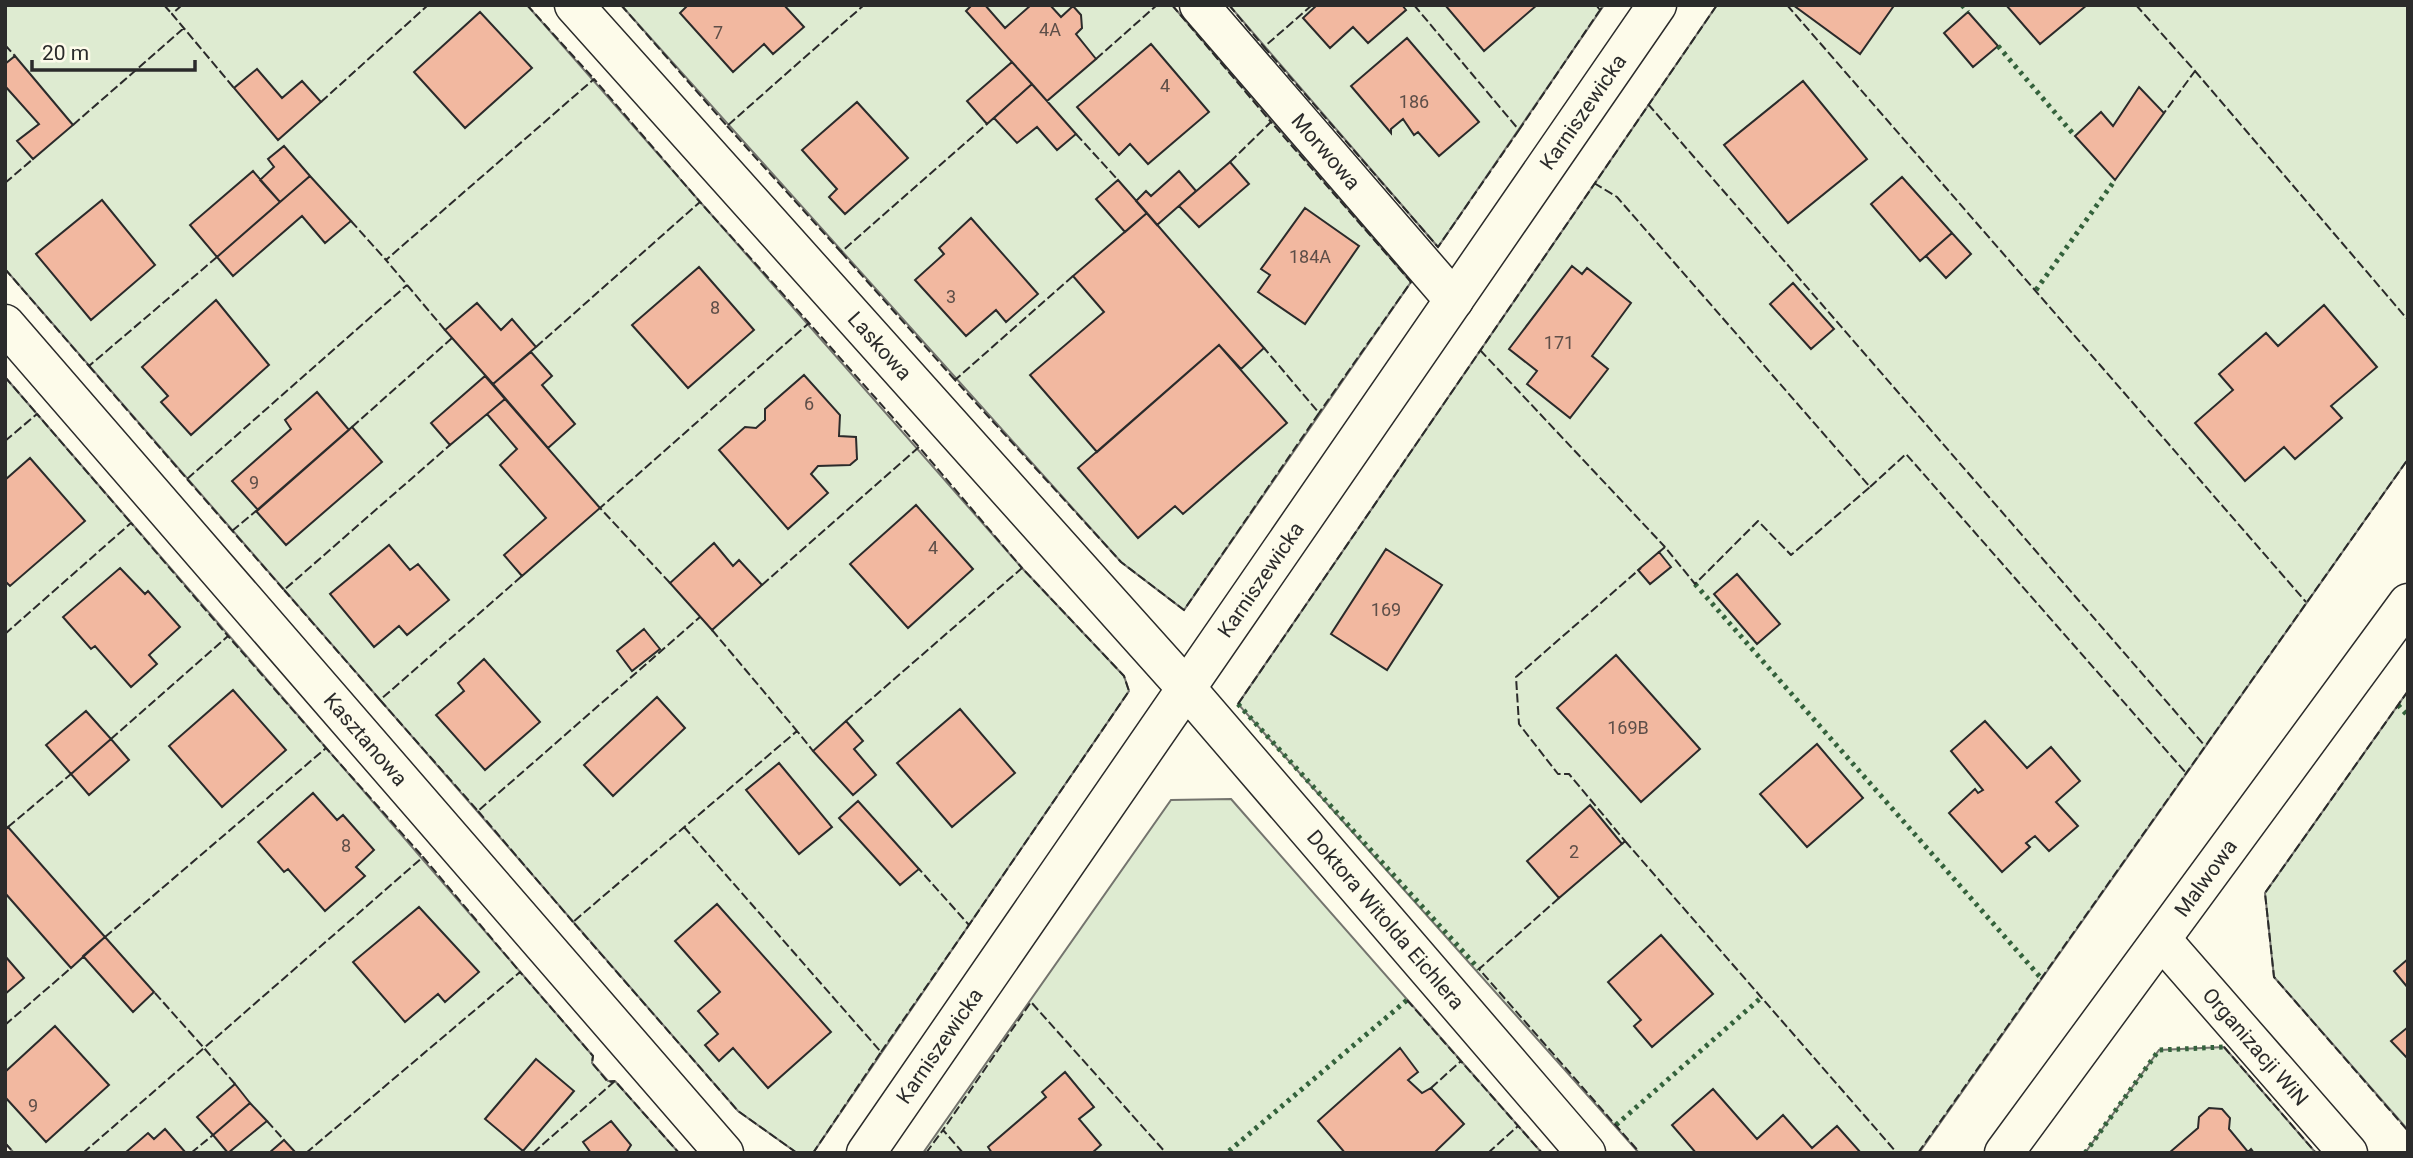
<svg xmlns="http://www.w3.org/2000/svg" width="2413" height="1158" viewBox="0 0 2413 1158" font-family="Roboto,sans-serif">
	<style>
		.green { fill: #deebd1; stroke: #74746e; stroke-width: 2 }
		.building { fill: #f2b8a0; stroke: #2b2b2b; stroke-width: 2 }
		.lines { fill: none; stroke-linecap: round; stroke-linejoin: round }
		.street-casing { stroke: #2b2b2b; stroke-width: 41 }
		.secondary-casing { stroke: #2b2b2b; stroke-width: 41 }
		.street { stroke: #fdfbea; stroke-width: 38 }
		.secondary { stroke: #fdfbea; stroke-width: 38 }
		.hedge { stroke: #34623c; stroke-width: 5; stroke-dasharray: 3.5 5; stroke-linecap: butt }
		.fence { stroke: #2b2b2b; stroke-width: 2; stroke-dasharray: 9 3.5; stroke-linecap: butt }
		.labels { text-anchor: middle; stroke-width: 5; stroke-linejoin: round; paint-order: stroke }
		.number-label { font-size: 18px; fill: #5d4e48 }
		.street-label { font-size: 21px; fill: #2b2b2b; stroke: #fdfbea }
	</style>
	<rect width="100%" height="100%" fill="#fdfbea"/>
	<path class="green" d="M5,5H527L1022,568L1124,676L1129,691L813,1153H797L738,1111L5,269Z
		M621,5H1172L1411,282L1184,610L1121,562Z
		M1229,5H1604L1438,247Z
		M1717,5H2408V459L1919,1153H1639L1238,704Z
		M5,377C201,604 397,830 593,1056L592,1063L608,1081H615L679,1153H14L5,1143Z
		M2408,691V1130L2274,977L2265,893Z
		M1231,799L1542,1153H923L1171,800Z
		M2224,1047L2316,1153H2085L2159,1050Z"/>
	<path class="building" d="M688,5H784L804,27L773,54L764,44L733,72L680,13Z
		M972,5H985L1005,28L1031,5H1050L1061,17L1073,6L1081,15L1082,28L1076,34L1096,59L1047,101L966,11Z
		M1317,5H1402L1406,10L1368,43L1353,27L1330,48L1303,18Z
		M1445,5H1537L1484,51Z
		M1793,5H1890L1893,7L1860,54Z
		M2006,5H2087L2040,44Z
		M480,12L532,68L465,128L414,72Z
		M1968,12L1998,46L1973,67L1944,33Z
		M1407,38L1479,122L1439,156L1418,132L1414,135L1403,119L1391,129V133L1351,86Z
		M1151,44L1209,112L1148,164L1130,144L1119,155L1077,107Z
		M15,56L73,125L33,159L17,141L39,124L5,86V64Z
		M1012,62L1032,84L987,124L967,101Z
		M257,69L282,98L302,81L321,102L278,140L234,88Z
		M1803,81L1867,159L1788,223L1724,145Z
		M1032,84L1076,134L1057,150L1037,127L1017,143L994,118Z
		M2139,87L2164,113L2115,180L2075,136L2101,112L2113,126Z
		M857,102L908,158L845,214L829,197L837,189L802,150Z
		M284,146L310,176L280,202L260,180L274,167L268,159Z
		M1230,162L1249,184L1199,227L1179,206Z
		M253,171L280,202L217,257L190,225Z
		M1179,171L1196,191L1157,225L1136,201L1146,191L1151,196Z
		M310,176L351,221L325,243L302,216L233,276L217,257Z
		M1902,177L1952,233L1920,261L1871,204Z
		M1118,180L1147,213L1125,232L1096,199Z
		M102,200L155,265L91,320L36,254Z
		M1305,208L1359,246L1305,324L1258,292L1270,275L1261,269Z
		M1147,213L1264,348L1241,369L1219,345L1097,452L1030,375L1104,312L1073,276Z
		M971,218L1038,294L1006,322L996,310L966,336L915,280L944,254L939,248Z
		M1952,233L1971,254L1946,278L1926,256Z
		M1572,266L1582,274L1587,268L1631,303L1592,356L1608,369L1570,418L1527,384L1537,371L1509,349Z
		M699,267L754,330L688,388L632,325Z
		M1793,283L1834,329L1811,349L1770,304Z
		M216,300L269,365L191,435L161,402L168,396L142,367Z
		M477,303L501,330L512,319L536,347L493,384L445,330Z
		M2324,305L2377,367L2331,406L2342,418L2295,459L2284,447L2245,481L2195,423L2233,390L2219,374L2266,333L2278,346Z
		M1219,345L1287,423L1183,514L1175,506L1138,538L1078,468Z
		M531,352L552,376L542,385L575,424L548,448L493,384Z
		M804,375L840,415L839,436L856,437L857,459L850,465L818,466L811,474L828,493L788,529L719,450L745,427L756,428L765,420V409Z
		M485,376L505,399L450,445L431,423Z
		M317,392L349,430L258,510L232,481L291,429L285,420Z
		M505,399L600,508L522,576L504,555L546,518L500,465L517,449L487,414Z
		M352,427L382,462L286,545L256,511Z
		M30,458L85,521L10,586L5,581V480Z
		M916,505L973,569L908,628L850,564Z
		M714,543L733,566L739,560L762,585L712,630L670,583Z
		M389,545L410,570L418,564L449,600L407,635L399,626L374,647L330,594Z
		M1386,549L1442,585L1387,670L1331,634Z
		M1659,552L1671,567L1650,584L1638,570Z
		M120,568L145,594L148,591L180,627L149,655L157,664L131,687L95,646L91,649L63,617Z
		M1737,574L1780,624L1757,644L1714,594Z
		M644,629L660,649L632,671L617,651Z
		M1616,655L1700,749L1641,802L1557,708Z
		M484,659L540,722L485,770L436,715L464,691L458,683Z
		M233,690L286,750L222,807L169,746Z
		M657,697L685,728L613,796L584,765Z
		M960,709L1015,773L952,827L897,763Z
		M86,711L111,739L71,774L46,745Z
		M846,721L863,741L854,749L876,775L853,795L813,751Z
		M1985,721L2027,768L2051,747L2080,781L2056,802L2078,826L2049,851L2035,836L2026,843L2030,847L2002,872L1949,813L1975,789L1978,793L1983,790L1951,751Z
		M111,739L129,760L89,795L71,774Z
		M1817,744L1863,798L1807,847L1760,794Z
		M779,763L832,827L799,854L746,790Z
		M313,793L337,820L343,815L374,850L356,867L365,876L325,911L288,869L284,872L258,842Z
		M858,801L919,869L900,885L839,818Z
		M1590,805L1622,844L1559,898L1527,861Z
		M8,827L105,937L71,968L5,893V830Z
		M717,904L831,1032L768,1088L733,1048L719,1061L705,1045L718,1034L698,1011L720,992L675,941Z
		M419,907L479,972L445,1002L438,994L405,1022L353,962Z
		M1661,935L1713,994L1652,1047L1634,1026L1641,1020L1608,982Z
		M105,937L154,992L133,1012L83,956Z
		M5,956L24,978L5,994Z
		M2408,959V988L2394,971Z
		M55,1026L109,1085L46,1142L5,1097V1072Z
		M2408,1027V1059L2391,1041Z
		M1400,1048L1418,1072L1408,1080L1422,1093L1431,1088L1464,1124L1434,1153H1345L1318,1121Z
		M536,1059L574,1091L523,1151L485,1119Z
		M1065,1072L1094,1107L1079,1119L1101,1145L1092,1153H992L988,1147L1046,1097L1042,1092Z
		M235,1084L250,1103L213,1135L197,1117Z
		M1713,1089L1757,1139L1783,1115L1812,1148L1837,1126L1861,1153H1696L1672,1125Z
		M250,1103L267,1121L228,1153L213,1135Z
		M2209,1108L2222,1109L2230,1118L2229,1129L2248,1152L2251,1149L2254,1153H2169L2198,1128L2199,1117Z
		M611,1121L631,1145L626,1153H591L583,1142Z
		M165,1129L186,1153H125L148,1133L154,1139Z
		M284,1140L296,1153H269Z"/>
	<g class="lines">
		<defs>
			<g id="street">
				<path id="s1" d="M574,5L1186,688L1586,1153"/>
				<path id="s2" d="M1199,5L1454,300"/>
				<path id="s3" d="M5,324L724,1153"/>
				<path id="s4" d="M2162,940L2348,1153"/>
				<path id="s5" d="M2004,1153L2408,603"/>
			</g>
			<g id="secondary">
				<path id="s6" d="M866,1153L1657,5"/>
			</g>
		</defs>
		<use href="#street" class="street-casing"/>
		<use href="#secondary" class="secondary-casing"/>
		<use href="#street" class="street"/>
		<use href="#secondary" class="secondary"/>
		<path class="hedge" d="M1962,5L1968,12
			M1998,46L2075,136
			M2036,290L2115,180
			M1695,584L2041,978
			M1238,704L1479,969
			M2398,705L2408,716
			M1616,1125L1762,997
			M1229,1151L1407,1000
			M2085,1153L2159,1050L2224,1047"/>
		<path class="fence" d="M164,5L172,14
			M182,5L172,14L234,88
			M527,5L594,79
			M621,5L727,126L864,5
			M1172,5L1271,122
			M1229,5L1264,47
			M1312,5L1264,47L1438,247L1519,130
			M1414,5L1519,130L1600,10
			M1596,5L1600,10L1604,5
			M1787,5L2306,602
			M2136,5L2195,71L2164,113
			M5,45L15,56
			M1096,59L1157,5
			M2195,71L2408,320
			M321,102L428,5
			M1648,104L2205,746
			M73,125L184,28
			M727,126L841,252L987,124
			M1076,134L1118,180
			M1230,162L1271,122L1411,282L1319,413
			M5,183L33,159
			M1594,183L1617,197L1870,487L1791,555L1758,521L1695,584L1665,547L1657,554
			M351,221L386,260
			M841,252L955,380
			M5,269L89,366L217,257
			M1073,276L955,380L1121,562L1184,610L1319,413L1264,348
			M445,330L386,260L594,79L700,202
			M536,347L700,202L809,323
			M1480,350L1665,547
			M89,366L187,479L407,285
			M5,377L37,414
			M352,427L452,338
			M5,441L37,414L131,523
			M187,479L284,590L450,445
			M1870,487L1906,454L2186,773
			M232,531L256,511
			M670,583L600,508L809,323L919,447
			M762,585L919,447L1022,568
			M284,590L380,700L522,576
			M712,630L797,731
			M5,634L131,523L228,636
			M2408,691L2265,893L2274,977L2408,1131
			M380,700L478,811L700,617
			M1238,704L1717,5
			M846,721L1022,568L1124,676L1129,691L969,925
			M111,739L228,636L326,748
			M478,811L573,922
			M8,827L71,774
			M684,827L881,1052L813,1153
			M1625,841L1897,1153
			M1622,844L1625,841L1569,774H1558L1519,724L1516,677L1641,568
			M1559,898L1479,969L1640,1153
			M105,937L326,748L423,857
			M1407,1000L1542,1153
			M5,1025L71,968
			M2224,1047L2316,1153
			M881,1052L969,925L919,869
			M235,1084L204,1048L423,857L520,972
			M1431,1088L1461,1061
			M267,1121L284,1140
			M5,1143L14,1153
			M83,1153L204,1048L154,992
			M191,1153L213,1135
			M306,1153L520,972L593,1056L592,1063L608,1082L615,1081
			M533,1153L615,1081L679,1153
			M797,1153L738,1111L573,922L797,731L813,751
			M926,1153L943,1130
			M963,1153L943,1130L1031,1002L1166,1153
			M1488,1153L1518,1126
			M1918,1153L2408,459"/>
	</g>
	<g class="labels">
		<g class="number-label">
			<text x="1050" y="36">4A</text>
			<text x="718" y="39">7</text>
			<text x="1165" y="92">4</text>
			<text x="1414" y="108">186</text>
			<text x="1310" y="263">184A</text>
			<text x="951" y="303">3</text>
			<text x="715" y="314">8</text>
			<text x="1559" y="349">171</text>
			<text x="809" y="410">6</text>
			<text x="254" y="489">9</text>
			<text x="933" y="554">4</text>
			<text x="1386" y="616">169</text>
			<text x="1628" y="734">169B</text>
			<text x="346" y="852">8</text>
			<text x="1574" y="858">2</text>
			<text x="33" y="1112">9</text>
		</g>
		<g class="street-label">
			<text dy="7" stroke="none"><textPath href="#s6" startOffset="1264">Karniszewicka</textPath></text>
			<text dy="7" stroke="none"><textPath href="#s2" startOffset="194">Morwowa</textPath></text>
			<text dy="7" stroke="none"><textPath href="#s1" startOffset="458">Laskowa</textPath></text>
			<text dy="7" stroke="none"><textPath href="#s6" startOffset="696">Karniszewicka</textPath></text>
			<text dy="7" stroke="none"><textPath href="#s3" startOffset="550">Kasztanowa</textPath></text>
			<text dy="7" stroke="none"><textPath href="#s5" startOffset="341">Malwowa</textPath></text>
			<text dy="7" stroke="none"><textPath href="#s1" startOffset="1223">Doktora Witolda Eichlera</textPath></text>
			<text dy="7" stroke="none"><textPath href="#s6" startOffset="130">Karniszewicka</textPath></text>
			<text dy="7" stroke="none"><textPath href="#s4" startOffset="142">Organizacji WiN</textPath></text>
		</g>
	</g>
	<rect width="2413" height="1158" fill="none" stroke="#2b2b2b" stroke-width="14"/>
	<path d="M32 60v10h163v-10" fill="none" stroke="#2b2b2b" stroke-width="3.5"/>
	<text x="42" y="60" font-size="21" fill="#2b2b2b" stroke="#fdfbea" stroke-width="5" paint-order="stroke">20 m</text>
</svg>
